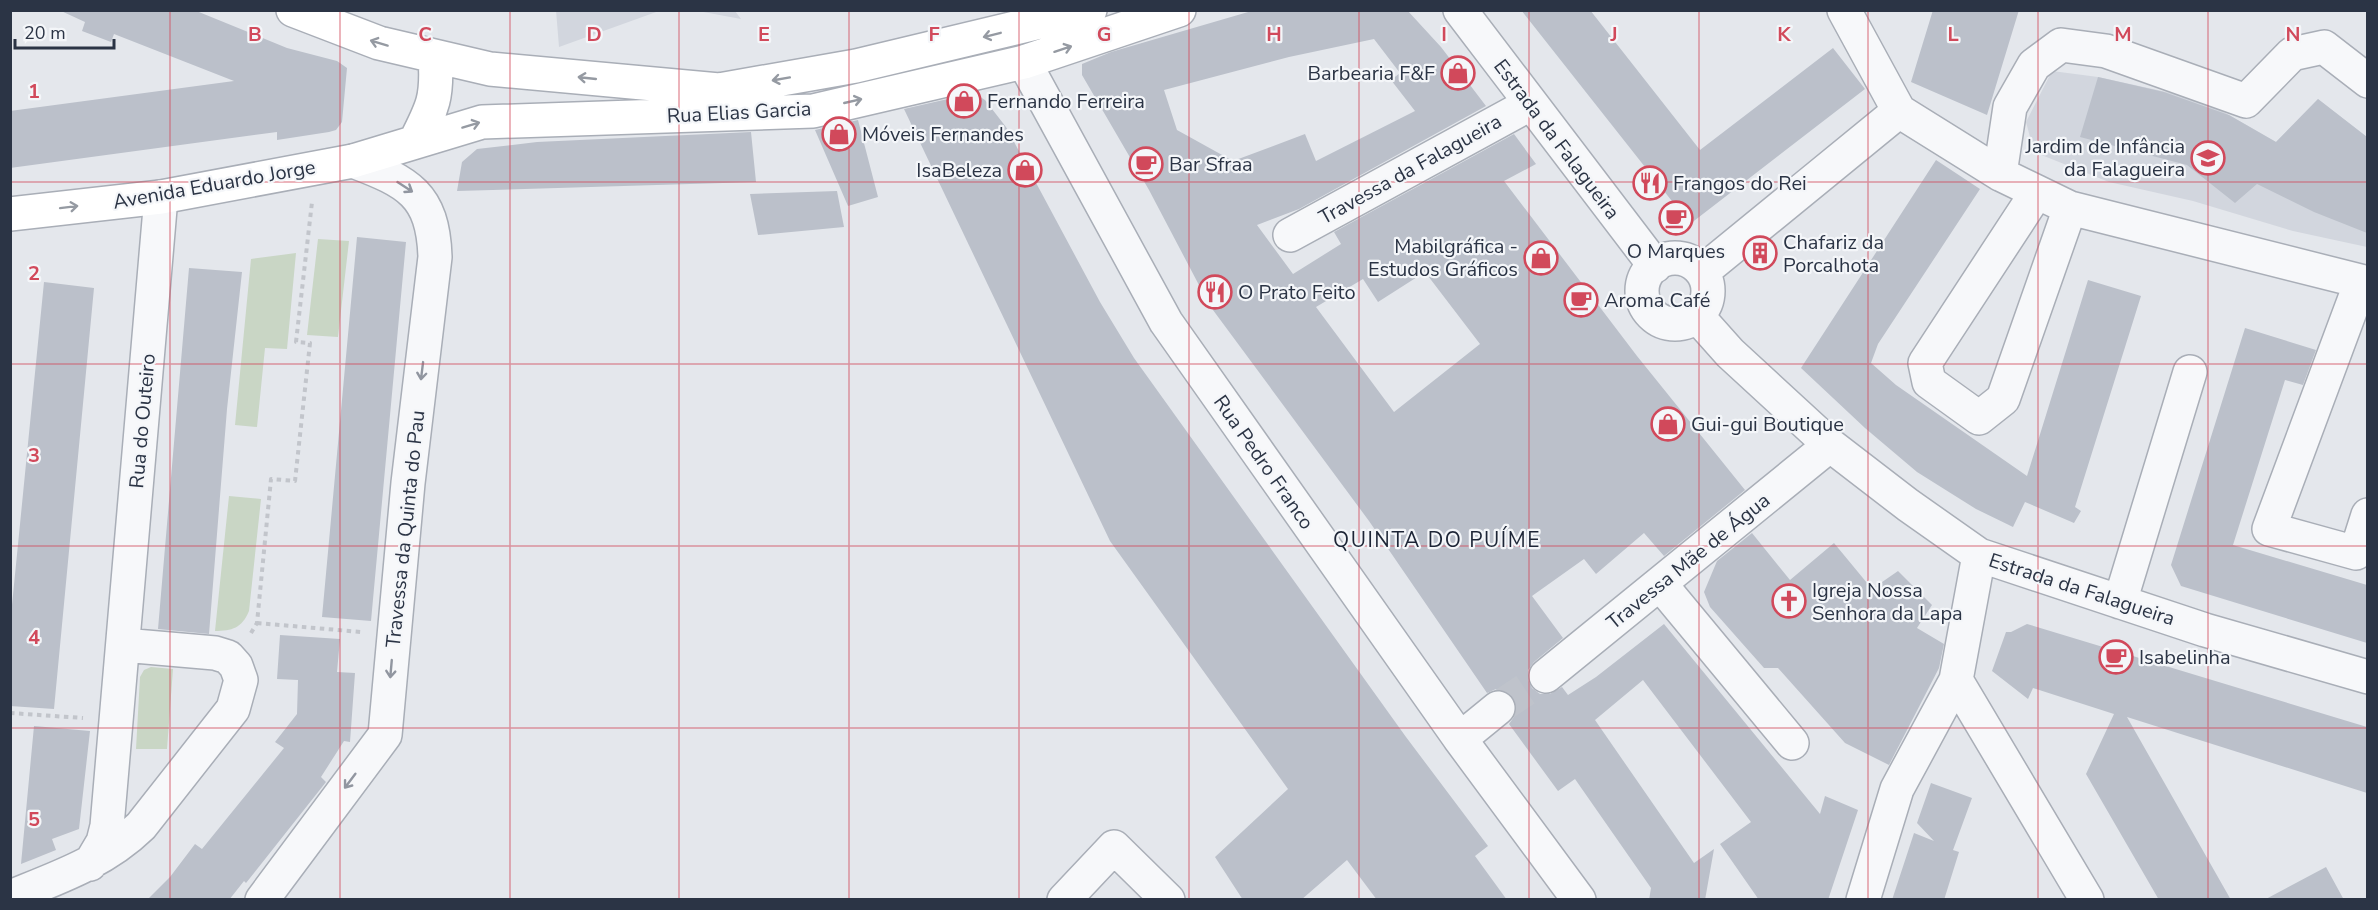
<svg xmlns="http://www.w3.org/2000/svg" width="2378" height="910" viewBox="0 0 2378 910" font-family="'Nunito Sans',sans-serif">
	<style>
		.built { fill: #d2d6de }
		.green { fill: #c9d6c5 }
		.building { fill: #bbc0ca; fill-rule: evenodd }
		.lines { fill: none; stroke-linecap: round; stroke-linejoin: round }
		.minor-tunnel { stroke: #bfc3cb; stroke-width: 33; stroke-dasharray: 33 16; stroke-linecap: butt }
		.minor-casing { stroke: #a9aeb7; stroke-width: 36 }
		.secondary-casing { stroke: #a9aeb7; stroke-width: 36 }
		.path { stroke: #c2c5cb; stroke-width: 4; stroke-dasharray: 4.5 4.5; stroke-linecap: butt }
		.minor { stroke: #f7f8fa; stroke-width: 33 }
		.secondary { stroke: #fff; stroke-width: 33 }
		.oneway { stroke: #959aa2 }
		.oneway2 { stroke: #9196a0 }
		.grid { fill: none; stroke: #d1495b; stroke-width: 1.5; stroke-opacity: 0.55 }
		.labels { text-anchor: middle; stroke-width: 4.5; stroke-linejoin: round; paint-order: stroke }
		.poi-label { font-size: 20px; fill: #2b3445; stroke: #f4f6f9; text-anchor: start }
		.street-label { font-size: 20px; fill: #2b3445; stroke: #f4f6f9 }
		.neighbourhood-label { font-size: 21px; letter-spacing: 1.5px; fill: #1d2536; stroke: #f4f6f9 }
		.grid-label { font-size: 20px; text-anchor: middle; font-weight: bold; fill: #d1495b; stroke: #f4f6f9; stroke-width: 4.5; stroke-linejoin: round; paint-order: stroke }
	</style>
	<rect width="100%" height="100%" fill="#e4e7ec"/>
	<path class="built" d="M556,10H659V11L559,47Z
		M698,11H735L741,19Z
		M2052,71L2098,77L2203,100L2276,142L2318,99L2367,137V247L2293,231L2193,201L2109,182L2034,152L2026,122Z"/>
	<path class="green" d="M318,239L349,241L338,337L307,335Z
		M296,253L287,349L265,348L257,427L235,425L251,259Z
		M229,496L261,499L249,611C242,628 232,631 215,631Z
		M151,667L173,669L167,749H136L140,677L144,670Z"/>
	<path class="building" d="M59,10H194L287,48L337,61L347,68L342,122L336,130L329,132L277,140V132L10,168V111L234,81L114,34L111,42L82,31L85,22Z
		M1255,10H1407L1441,47L1486,106L1299,209L1257,225L1293,274L1341,244L1334,232L1514,134L1536,164L1504,181L1637,356L1745,490L1664,556L1644,533L1596,574L1584,559L1532,596L1563,638L1534,662L1528,670V680L1532,688L1540,694H1550L1562,687L1568,695L1596,677L1664,624L1820,814L1825,796L1858,810L1828,900H1759L1720,844L1751,822L1643,680L1595,720L1694,863L1714,849L1705,900H1649L1651,888L1575,779L1558,791L1509,724L1516,714L1517,706L1513,697L1504,690L1496,689L1487,693L1369,521L1210,306L1149,190L1082,75V64L1111,52ZM1374,39L1400,73L1391,80L1415,111L1316,161L1305,134L1233,161L1177,130L1164,90L1289,57ZM1425,272L1480,344L1394,412L1316,307L1363,279L1378,302Z
		M1521,10H1590L1700,150L1833,48L1865,89L1690,224Z
		M1933,10H2019L1987,115L1911,82Z
		M2098,77L2164,92L2229,115L2276,142L2318,99L2367,137V233L2314,212L2257,184L2235,203L2187,165L2080,137Z
		M974,93L985,100L1006,127L1100,302L1134,358L1406,737L1488,846L1475,856L1507,900H1377L1347,860L1301,900H1243L1215,857L1288,789L1110,541L904,109Z
		M858,120L878,197L848,206L815,130Z
		M751,132L756,182L457,191L462,162L477,149L537,142Z
		M1936,160L1980,189L1878,344L1871,363L1896,385L2027,476L2088,280L2141,296L2075,507L2081,511L2074,523L2025,502L2013,527L1976,509L1917,472L1865,428L1801,368Z
		M837,191L844,227L758,235L750,194Z
		M357,237L406,242L371,621L322,617Z
		M189,268L242,272L227,409L209,634L158,629Z
		M44,282L94,288L54,709L10,706V625Z
		M2245,328L2316,350L2303,385L2285,380L2233,545L2367,585V643L2181,586L2171,565Z
		M1752,533L1790,580L1834,543L1872,589L1898,571L1932,605L1917,628L1944,644L1939,668L1889,765L1845,743L1778,668H1764L1710,607L1704,592L1717,561Z
		M2027,624L2367,727V793L2127,717L2231,900H2159L2086,774L2114,714L2033,688L2028,699L1992,671L2006,632H2011Z
		M280,635L340,639L337,672L355,673L350,742L344,741L321,777L326,782L246,883L244,881L229,900H147L170,877L195,844L202,849L284,748L275,742L297,714L298,680L277,679Z
		M34,726L90,731L79,829L52,839L56,850L21,864Z
		M1931,783L1972,798L1953,850L1959,852L1944,900H1892L1914,833L1934,841L1917,823Z
		M2326,867L2344,900H2264Z"/>
	<g class="lines">
		<path class="minor-tunnel" d="M1498,708L1546,676"/>
		<defs>
			<path id="minor" d="M1460,10L1655,266
				M1844,10L1899,111L2000,174L2070,208L2368,283
				M1024,62L1166,322L1460,739L1579,900
				M2000,174L2010,107L2034,65L2061,45L2106,51L2246,101L2292,54L2324,47L2368,81
				M2037,192L1925,363L1929,382L1979,418L2003,399L2070,208
				M1290,235L1530,104
				M1642 291a33 33 0 1 1 66 0a33 33 0 1 1-66 0Z
				M1702,272L1899,111
				M2361,282L2269,529L2356,553L2368,515
				M1697,316L1730,353L1830,445L1908,505L1979,555L2205,630L2368,677
				M1979,555L1956,680L2087,900
				M1661,585L1792,743
				M2120,602L2190,372
				M1546,676L1830,445
				M1460,739L1498,708
				M90,864L103,842L107,826L161,197
				M10,897C57,878 104,862 141,826L233,709L241,680L236,666L228,657L215,653L123,645
				M262,900L385,735L408,483L435,257C433,194 408,182 353,161
				M1064,900L1114,847L1168,900
				M1863,900L1897,789L1956,680"/>
			<path id="secondary" d="M293,10L379,43L490,69L719,90L856,66L1090,10
				M415,142C433,107 438,97 435,57
				M10,214L161,197L353,161L482,122L813,111L1024,62L1179,10"/>
		</defs>
		<use href="#minor" class="minor-casing"/>
		<use href="#secondary" class="secondary-casing"/>
		<path class="path" d="M257,623L361,632
			M251,633L257,623L271,479L295,481L310,343L296,342L312,202
			M10,713L83,718"/>
		<use href="#minor" class="minor"/>
		<use href="#secondary" class="secondary"/>
	</g>
	<defs><path id="oneway-shaft" d="M-6 0H5M1.5-3L5.5 0L1.5 3" fill="none" stroke-width="1.6" stroke-linecap="round" stroke-linejoin="round" transform="scale(1.5)"/></defs>
	<g class="oneway">
		<use href="#oneway-shaft" transform="translate(992 35) rotate(166)"/>
		<use href="#oneway-shaft" transform="translate(379 43) rotate(-163)"/>
		<use href="#oneway-shaft" transform="translate(1063 49) rotate(-18)"/>
		<use href="#oneway-shaft" transform="translate(587 78) rotate(-174)"/>
		<use href="#oneway-shaft" transform="translate(781 79) rotate(170)"/>
		<use href="#oneway-shaft" transform="translate(853 101) rotate(-13)"/>
		<use href="#oneway-shaft" transform="translate(471 125) rotate(-17)"/>
		<use href="#oneway-shaft" transform="translate(69 207) rotate(-7)"/>
	</g>
	<g class="oneway2">
		<use href="#oneway-shaft" transform="translate(405 187) rotate(33)"/>
		<use href="#oneway-shaft" transform="translate(422 371) rotate(97)"/>
		<use href="#oneway-shaft" transform="translate(391 669) rotate(95)"/>
		<use href="#oneway-shaft" transform="translate(350 781) rotate(127)"/>
	</g>
	<path class="grid" d="M170,10V900M340,10V900M510,10V900M679,10V900M849,10V900M1019,10V900M1189,10V900M1359,10V900M1529,10V900M1699,10V900M1868,10V900M2038,10V900M2208,10V900M10,182H2368M10,364H2368M10,546H2368M10,728H2368"/>
	<defs>
		<symbol id="shop-ring" viewBox="-11 -11 22 22"><circle r="9.5" fill="#f4f6f9" stroke="#d1495b" stroke-width="1.5"/><path d="M-5-2.5h2.3a2.7 3.5 0 0 1 5.4 0H5L5.5 6h-11ZM-1.5-2.5h3a1.5 2.3 0 0 0-3 0Z" fill="#d1495b"/></symbol>
		<symbol id="school-ring" viewBox="-11 -11 22 22"><circle r="9.5" fill="#f4f6f9" stroke="#d1495b" stroke-width="1.5"/><path d="M0-5L7-2L0 1L-7-2ZM-4 1L0 2.5L4 1V4Q0 6-4 4Z" fill="#d1495b"/></symbol>
		<symbol id="cafe-ring" viewBox="-11 -11 22 22"><circle r="9.5" fill="#f4f6f9" stroke="#d1495b" stroke-width="1.5"/><path d="M-5.5-4.5H6V0H3Q3 3.5 0 3.5H-2.5Q-5.5 3.5-5.5 0ZM3-3.2v2h1.7v-2ZM-6 4.5H4V6H-6Z" fill="#d1495b"/></symbol>
		<symbol id="restaurant-ring" viewBox="-11 -11 22 22"><circle r="9.5" fill="#f4f6f9" stroke="#d1495b" stroke-width="1.5"/><path d="M-5-6h1v4h1v-4h1v4h1v-4h1v5L-1.5 .5V6h-2V.5L-5-1ZM5-6V6H3V1.5H1.5Q1.5-4 5-6Z" fill="#d1495b"/></symbol>
		<symbol id="building-ring" viewBox="-11 -11 22 22"><circle r="9.5" fill="#f4f6f9" stroke="#d1495b" stroke-width="1.5"/><path d="M-4-6H4V6H1V3H-1V6H-4ZM-2.5-4.3h1.7v1.8h-1.7ZM.8-4.3h1.7v1.8H.8ZM-2.5-1h1.7V.8h-1.7ZM.8-1h1.7V.8H.8Z" fill="#d1495b"/></symbol>
		<symbol id="church-ring" viewBox="-11 -11 22 22"><circle r="9.5" fill="#f4f6f9" stroke="#d1495b" stroke-width="1.5"/><path d="M-1.2-6h2.4v3.5h3.3v2.4h-3.3V6h-2.4V-.1h-3.3v-2.4h3.3Z" fill="#d1495b"/></symbol>
	</defs>
	<g fill-rule="evenodd">
		<use href="#shop-ring" x="1439" y="54" width="38" height="38"/>
		<use href="#shop-ring" x="945" y="82" width="38" height="38"/>
		<use href="#shop-ring" x="820" y="115" width="38" height="38"/>
		<use href="#school-ring" x="2189" y="139" width="38" height="38"/>
		<use href="#cafe-ring" x="1127" y="145" width="38" height="38"/>
		<use href="#shop-ring" x="1006" y="151" width="38" height="38"/>
		<use href="#restaurant-ring" x="1631" y="164" width="38" height="38"/>
		<use href="#cafe-ring" x="1657" y="199" width="38" height="38"/>
		<use href="#building-ring" x="1741" y="234" width="38" height="38"/>
		<use href="#shop-ring" x="1522" y="239" width="38" height="38"/>
		<use href="#restaurant-ring" x="1196" y="273" width="38" height="38"/>
		<use href="#cafe-ring" x="1562" y="281" width="38" height="38"/>
		<use href="#shop-ring" x="1649" y="405" width="38" height="38"/>
		<use href="#church-ring" x="1770" y="582" width="38" height="38"/>
		<use href="#cafe-ring" x="2097" y="638" width="38" height="38"/>
	</g>
	<g class="labels">
		<g class="poi-label">
			<text x="1435" y="80" text-anchor="end">Barbearia F&amp;F</text>
			<text x="987" y="108">Fernando Ferreira</text>
			<text x="862" y="141">Móveis Fernandes</text>
			<text x="2185" y="153" text-anchor="end">Jardim de Infância<tspan x="2185" dy="23">da Falagueira</tspan></text>
			<text x="1169" y="171">Bar Sfraa</text>
			<text x="1002" y="177" text-anchor="end">IsaBeleza</text>
			<text x="1673" y="190">Frangos do Rei</text>
			<text x="1783" y="249">Chafariz da<tspan x="1783" dy="23">Porcalhota</tspan></text>
			<text x="1518" y="253" text-anchor="end">Mabilgráfica -<tspan x="1518" dy="23">Estudos Gráficos</tspan></text>
			<text x="1676" y="258" text-anchor="middle">O Marques</text>
			<text x="1238" y="299">O Prato Feito</text>
			<text x="1604" y="307">Aroma Café</text>
			<text x="1691" y="431">Gui-gui Boutique</text>
			<text x="1812" y="597">Igreja Nossa<tspan x="1812" dy="23">Senhora da Lapa</tspan></text>
			<text x="2139" y="664">Isabelinha</text>
		</g>
		<g class="street-label">
			<text transform="translate(739 112) rotate(-3)" y="7">Rua Elias Garcia</text>
			<text transform="translate(1557 139) rotate(53)" y="7">Estrada da Falagueira</text>
			<text transform="translate(1410 169) rotate(-29)" y="7">Travessa da Falagueira</text>
			<text transform="translate(214 184) rotate(-10)" y="7">Avenida Eduardo Jorge</text>
			<text transform="translate(142 421) rotate(-85)" y="7">Rua do Outeiro</text>
			<text transform="translate(1264 462) rotate(55)" y="7">Rua Pedro Franco</text>
			<text transform="translate(405 529) rotate(-84)" y="7">Travessa da Quinta do Pau</text>
			<text transform="translate(1688 561) rotate(-39)" y="7">Travessa Mãe de Água</text>
			<text transform="translate(2082 589) rotate(18)" y="7">Estrada da Falagueira</text>
		</g>
		<g class="neighbourhood-label">
			<text x="1437" y="547">QUINTA DO PUÍME</text>
		</g>
	</g>
	<g class="grid-label">
		<text x="255" y="41">B</text>
		<text x="425" y="41">C</text>
		<text x="594" y="41">D</text>
		<text x="764" y="41">E</text>
		<text x="934" y="41">F</text>
		<text x="1104" y="41">G</text>
		<text x="1274" y="41">H</text>
		<text x="1444" y="41">I</text>
		<text x="1614" y="41">J</text>
		<text x="1784" y="41">K</text>
		<text x="1953" y="41">L</text>
		<text x="2123" y="41">M</text>
		<text x="2293" y="41">N</text>
		<text x="34" y="98">1</text>
		<text x="34" y="280">2</text>
		<text x="34" y="462">3</text>
		<text x="34" y="644">4</text>
		<text x="34" y="826">5</text>
	</g>
	<rect width="2378" height="910" fill="none" stroke="#2b3445" stroke-width="24"/>
	<path d="M15 39v9h99v-9" fill="none" stroke="#2b3445" stroke-width="3"/>
	<text x="24" y="39" font-size="18" fill="#2b3445" stroke="#f4f6f9" stroke-width="4.5" paint-order="stroke">20 m</text>
</svg>
